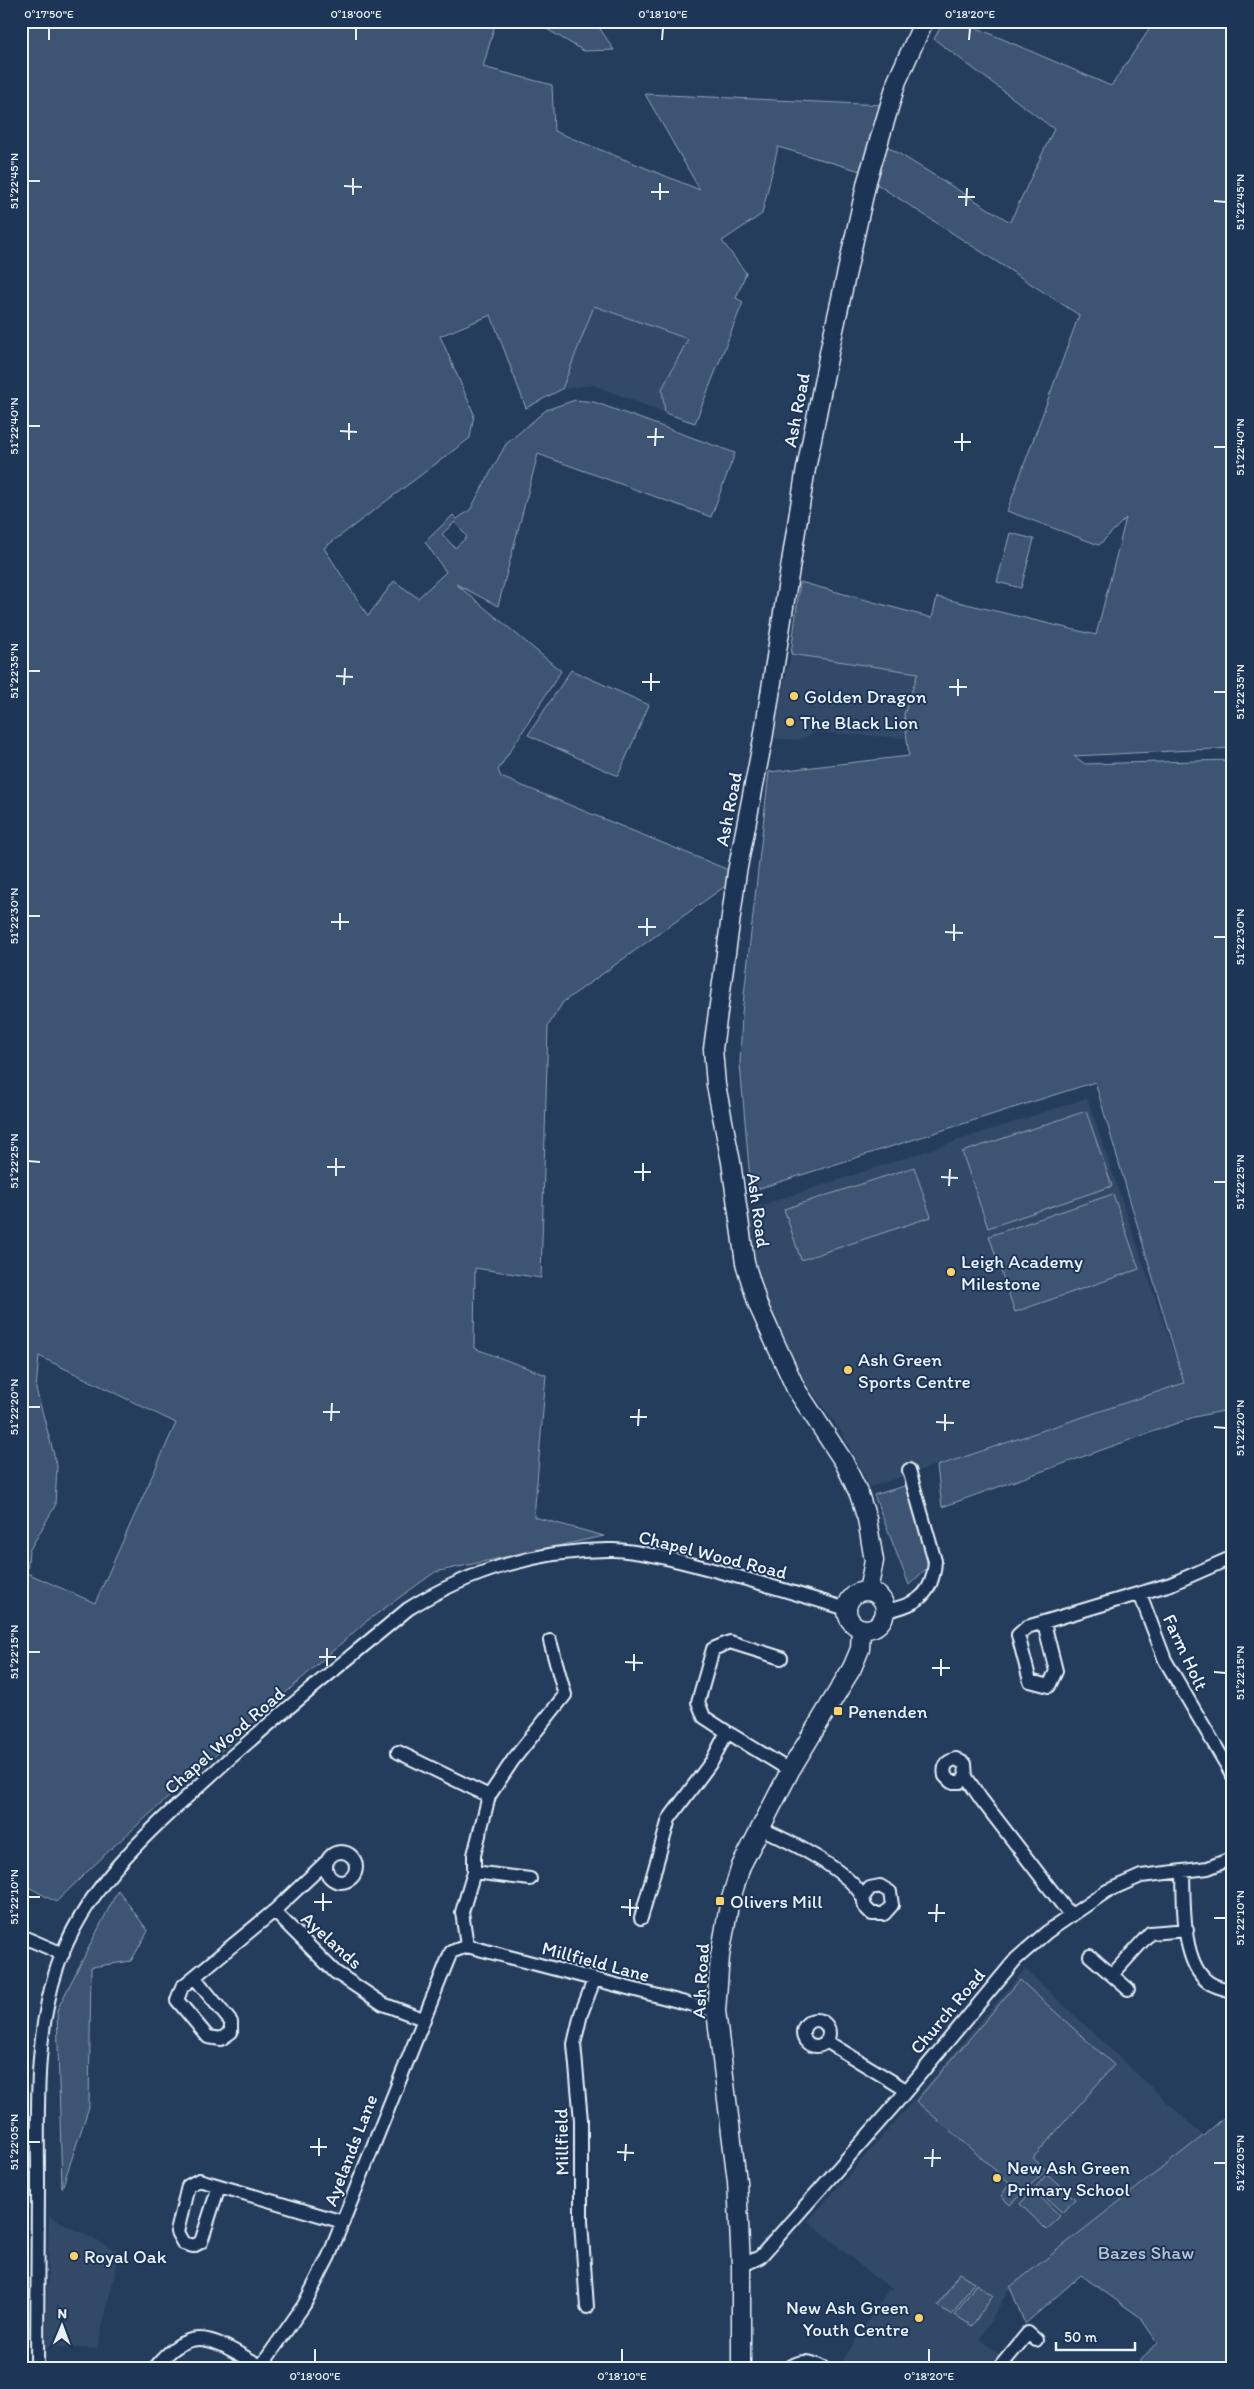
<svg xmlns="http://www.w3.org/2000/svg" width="1254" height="2389" viewBox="0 0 1254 2389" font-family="Itim,sans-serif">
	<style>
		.built { fill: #334a68 }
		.green { fill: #3e5472; stroke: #93a2b5; fill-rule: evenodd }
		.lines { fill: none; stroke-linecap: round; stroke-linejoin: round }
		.street-casing { stroke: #e8f1f8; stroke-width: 16 }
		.secondary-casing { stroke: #e8f1f8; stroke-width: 21 }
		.street { stroke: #1d3557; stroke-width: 12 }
		.secondary { stroke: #1d3557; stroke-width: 18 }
		.ticks { fill: none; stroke: #e8f1f8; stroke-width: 2 }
		.poi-dot { fill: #ffd166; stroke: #1d3557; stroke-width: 2 }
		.labels { text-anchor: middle; stroke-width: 4; stroke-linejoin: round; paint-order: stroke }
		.street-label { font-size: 19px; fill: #e8f1f8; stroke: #1d3557 }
		.poi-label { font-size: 19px; fill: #e8f1f8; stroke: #1d3557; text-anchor: start }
		.park-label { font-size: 19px; fill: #b5c2d0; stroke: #1d3557 }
		.neatline { fill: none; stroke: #e8f1f8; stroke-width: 2 }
		.ticks-label { font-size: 12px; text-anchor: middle; fill: #e8f1f8 }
	</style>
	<rect width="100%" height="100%" fill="#253d5d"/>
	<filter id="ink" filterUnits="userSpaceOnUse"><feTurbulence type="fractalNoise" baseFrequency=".02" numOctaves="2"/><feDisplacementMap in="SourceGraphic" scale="10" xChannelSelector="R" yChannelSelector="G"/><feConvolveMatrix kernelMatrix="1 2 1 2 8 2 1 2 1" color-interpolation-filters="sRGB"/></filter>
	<g filter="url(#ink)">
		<path class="built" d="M594,305L688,339L662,389L665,413L593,385L562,389Z
			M791,654L918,672L904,714L905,738L816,732L798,740L771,738Z
			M1087,1098L1184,1383L870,1487L841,1431L807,1385L762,1296L752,1248L747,1210Z
			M1025,1969L1203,2136L1010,2287L980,2339L999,2354L987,2368H838L888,2290H894L872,2275L808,2221L903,2113Z
			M49,2216L120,2253L97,2349L46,2346Z"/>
		<path class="green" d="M21,21H496L483,67L552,85L554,131L700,190L645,94L883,105L864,172L778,147L762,214L722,241L746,273L736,298L743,302L695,423L665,413L662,389L688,339L594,306L562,389L526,408L491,315L440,336L474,414L470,438L324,548L368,616L394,581L418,598L446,572L425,542L453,515L457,519L470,510L506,444L546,410L575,400L594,402L735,453L711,517L538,454L498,606L456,584L561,671L498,770L501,777L731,871V882L563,1002L548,1026L541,1278L475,1268L474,1348L546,1375L534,1517L604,1536L435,1572L364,1623L114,1846L56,1902L21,1883ZM455,522L467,537L455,548L442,534ZM39,1356L176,1423L95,1603L27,1573L29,1551L55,1506L57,1466L36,1389Z
			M533,21H595L614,50L584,51Z
			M944,21H961L1111,86L1155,21H1233V748L1074,756L1085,764L1233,760V1409L1194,1417L942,1507L937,1466L1184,1383L1095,1082L751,1191L740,1064L742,1013L769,772L909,756L904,714L918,673L791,654L800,582L932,618L937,597L1096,635L1126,518L1099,545L1007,511L1079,315L875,183L885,145L1010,222L1054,129L934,39Z
			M1010,533L1034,539L1021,588L997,582Z
			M571,670L649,705L618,776L528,735Z
			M1086,1111L1112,1186L988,1228L962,1152Z
			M914,1167L931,1217L801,1260L784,1209Z
			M1113,1194L1139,1269L1015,1312L989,1236Z
			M908,1485L928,1567L909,1585L874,1495Z
			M118,1890L148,1931L131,1961L91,1967L89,2107L62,2188L57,2010Z
			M1020,1980L1114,2065L1033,2158L1046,2170L1010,2205L1001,2196L1010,2183L916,2101Z
			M1233,2110V2368H1137L1136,2366L1157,2342L1140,2317L1081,2275L1025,2324L1010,2287L1203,2136Z
			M1047,2174L1075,2199L1063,2213L1035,2188Z
			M1033,2190L1060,2216L1047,2230L1020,2204Z
			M959,2273L974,2282L952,2315L938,2306Z
			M976,2284L993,2296L972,2326L955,2315Z"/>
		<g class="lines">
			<defs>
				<path id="street" d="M1140,1594L1165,1660L1233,1776
					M885,1611C917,1605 933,1595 935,1561L909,1470
					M1044,1623L1056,1671L1049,1686L1030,1681L1018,1635L1027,1627L1171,1584L1233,1557
					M727,1732L704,1717L698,1702L713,1649L730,1642L781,1658
					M398,1752L489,1796
					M966,1777L960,1782H951L945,1776C943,1767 946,1761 956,1759L965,1764L966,1777L981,1799L1071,1916
					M760,1828C787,1840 848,1870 862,1896C864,1899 864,1904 865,1907L872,1914H884L892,1905L890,1892L880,1886L870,1888L863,1897
					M326 1867a15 15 0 1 1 30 0a15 15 0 1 1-30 0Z
					M474,1872L530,1879
					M1183,1872C1184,1902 1181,1962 1208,1982C1215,1987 1224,1989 1233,1991
					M274,1911L326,1862
					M641,1918L669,1819L712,1761L727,1732L781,1765L791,1769
					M21,1936L63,1954
					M467,1946L462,1912L474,1872V1855L489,1796L513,1760L565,1695L550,1641
					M467,1946L716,2011
					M1090,1956L1128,1989
					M1112,1975L1150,1933L1187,1930
					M195,1978L231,2022V2032L221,2039L208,2037L177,2000L182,1987L274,1911L335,1972L383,2004L423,2019
					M803 2033a13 13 0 1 1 26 0a13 13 0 1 1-26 0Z
					M826,2041L906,2090
					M219,2186L201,2242L193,2246L183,2243L177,2232L188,2186L199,2180L343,2222
					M741,2266L760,2257L897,2102L1016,1959L1047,1932L1107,1891L1141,1876L1208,1868L1233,1858
					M587,2307L581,2222V2120L574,2044L581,2014L594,1980
					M37,2368C37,2307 38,2246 38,2185C38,2113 34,2037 57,1968C84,1887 148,1832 209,1777C273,1718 341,1665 408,1609C469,1571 540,1549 613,1550C641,1551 671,1559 698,1566C749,1579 798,1594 847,1609
					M155,2368C194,2318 217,2343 261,2366
					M260,2368L304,2305L329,2256L451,1952L467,1946
					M789,2368C801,2359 811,2361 823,2368
					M999,2368L1028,2333L1036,2340"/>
				<path id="secondary" d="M868,1591L874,1561L867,1519L859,1494L844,1462L796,1389L758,1305L745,1263L731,1162L716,1085L713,1049L737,872L763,739L805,474L830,348L867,181L897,81L924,21
					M847 1610a19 19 0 1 1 38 0a19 19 0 1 1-38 0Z
					M741,2368V2266L737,2181L716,2011L720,1956L729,1905L741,1866L791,1769L852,1668L860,1649L861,1628"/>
			</defs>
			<use href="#street" class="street-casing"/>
			<use href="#secondary" class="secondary-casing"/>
			<use href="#street" class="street"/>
			<use href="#secondary" class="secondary"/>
		</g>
	</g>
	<path class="ticks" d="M49,40V28M356,40V28M662,40L663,28M969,40L970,28M28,181H40M344,186L362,187M651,192H669M353,195V178M958,197H975M660,200V183M1214,201L1226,202M966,206L967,188M28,426H40M340,431L357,432M647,437H664M349,440V423M954,442H971M655,446L656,428M1214,447H1226M962,451V433M28,671H40M336,676L353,677M642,682H660M344,685L345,668M949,687H967M651,691V673M1214,692H1226M958,696V679M28,916H40M331,922H349M638,927H656M340,930V913M945,932L963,933M647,936V918M1214,937H1226M954,941V924M28,1161L40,1162M327,1167H345M634,1172H651M336,1176V1158M941,1177L958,1178M643,1181V1163M1214,1182H1226M949,1186L950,1169M28,1407H40M323,1412H340M630,1417H647M331,1421L332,1403M936,1422L954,1423M638,1426L639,1409M1214,1427L1226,1428M945,1431V1414M28,1652H40M319,1657H336M625,1662L643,1663M327,1666V1648M932,1668H950M634,1671V1654M1214,1672L1226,1673M941,1676V1659M28,1897H40M314,1902H332M621,1907L639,1908M323,1911V1893M928,1913H945M630,1916V1899M1214,1918H1226M936,1922L937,1904M28,2142H40M310,2147H327M617,2152L634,2153M319,2156V2138M924,2158H941M625,2161L626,2144M1214,2163H1226M932,2167L933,2149M315,2362V2349M622,2362V2349M929,2362V2349"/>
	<g class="poi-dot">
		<circle cx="794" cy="696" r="5"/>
		<circle cx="790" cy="722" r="5"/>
		<circle cx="951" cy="1272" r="5"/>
		<circle cx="848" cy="1370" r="5"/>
		<rect x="833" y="1706" width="10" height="10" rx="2.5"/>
		<rect x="715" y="1896" width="10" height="10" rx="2.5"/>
		<circle cx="997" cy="2178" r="5"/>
		<circle cx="74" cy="2256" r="5"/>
		<circle cx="919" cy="2318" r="5"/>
	</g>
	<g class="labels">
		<g class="street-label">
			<text transform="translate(796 410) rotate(-79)" y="7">Ash Road</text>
			<text transform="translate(728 809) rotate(-79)" y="7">Ash Road</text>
			<text transform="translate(759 1210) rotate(82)" y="7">Ash Road</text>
			<text transform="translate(713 1554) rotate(14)" y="7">Chapel Wood Road</text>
			<text transform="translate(1186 1652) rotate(65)" y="7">Farm Holt</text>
			<text transform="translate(224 1740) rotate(-41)" y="7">Chapel Wood Road</text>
			<text transform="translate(332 1940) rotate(42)" y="7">Ayelands</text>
			<text transform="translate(596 1961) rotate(15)" y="7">Millfield Lane</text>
			<text transform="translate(700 1981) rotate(-87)" y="7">Ash Road</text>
			<text transform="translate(947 2011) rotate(-50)" y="7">Church Road</text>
			<text transform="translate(561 2142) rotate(-91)" y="7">Millfield</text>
			<text transform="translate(350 2150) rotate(-69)" y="7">Ayelands Lane</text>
		</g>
		<g class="poi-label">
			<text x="804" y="703">Golden Dragon</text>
			<text x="800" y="729">The Black Lion</text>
			<text x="961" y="1268">Leigh Academy<tspan x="961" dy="22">Milestone</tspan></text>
			<text x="858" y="1366">Ash Green<tspan x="858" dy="22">Sports Centre</tspan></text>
			<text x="848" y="1718">Penenden</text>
			<text x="730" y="1908">Olivers Mill</text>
			<text x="1007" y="2174">New Ash Green<tspan x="1007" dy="22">Primary School</tspan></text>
			<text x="84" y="2263">Royal Oak</text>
			<text x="909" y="2314" text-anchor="end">New Ash Green<tspan x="909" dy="22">Youth Centre</tspan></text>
		</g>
		<g class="park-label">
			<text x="1146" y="2259">Bazes Shaw</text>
		</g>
	</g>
	<rect width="1254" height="2389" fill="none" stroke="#1d3557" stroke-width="55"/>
	<g transform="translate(62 2326) rotate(1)" stroke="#1d3557" stroke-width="4" paint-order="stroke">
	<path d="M0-4L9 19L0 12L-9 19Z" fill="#e8f1f8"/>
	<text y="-8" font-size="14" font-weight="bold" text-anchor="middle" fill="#e8f1f8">N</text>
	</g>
	<path d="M1056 2342v8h79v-8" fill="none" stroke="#e8f1f8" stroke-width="2.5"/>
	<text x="1064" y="2342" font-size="15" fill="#e8f1f8" stroke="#1d3557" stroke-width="4" paint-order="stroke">50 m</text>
	<rect x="28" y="28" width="1198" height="2334" class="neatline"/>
	<g class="ticks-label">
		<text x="49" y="18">0°17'50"E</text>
		<text x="356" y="18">0°18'00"E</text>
		<text x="663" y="18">0°18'10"E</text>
		<text x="970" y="18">0°18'20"E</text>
		<text transform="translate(14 181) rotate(-90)" y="4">51°22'45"N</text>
		<text transform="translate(1240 202) rotate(-90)" y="4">51°22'45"N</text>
		<text transform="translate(14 426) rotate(-90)" y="4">51°22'40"N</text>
		<text transform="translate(1240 447) rotate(-90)" y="4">51°22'40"N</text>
		<text transform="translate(14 671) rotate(-90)" y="4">51°22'35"N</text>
		<text transform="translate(1240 692) rotate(-90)" y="4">51°22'35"N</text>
		<text transform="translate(14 916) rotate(-90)" y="4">51°22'30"N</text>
		<text transform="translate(1240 937) rotate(-90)" y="4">51°22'30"N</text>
		<text transform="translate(14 1161) rotate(-90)" y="4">51°22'25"N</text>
		<text transform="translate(1240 1182) rotate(-90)" y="4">51°22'25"N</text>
		<text transform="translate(14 1407) rotate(-90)" y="4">51°22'20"N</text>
		<text transform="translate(1240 1428) rotate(-90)" y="4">51°22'20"N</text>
		<text transform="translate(14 1652) rotate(-90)" y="4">51°22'15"N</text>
		<text transform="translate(1240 1673) rotate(-90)" y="4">51°22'15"N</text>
		<text transform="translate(14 1897) rotate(-90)" y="4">51°22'10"N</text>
		<text transform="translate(1240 1918) rotate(-90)" y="4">51°22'10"N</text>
		<text transform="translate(14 2142) rotate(-90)" y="4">51°22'05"N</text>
		<text transform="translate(1240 2163) rotate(-90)" y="4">51°22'05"N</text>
		<text x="315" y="2380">0°18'00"E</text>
		<text x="622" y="2380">0°18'10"E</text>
		<text x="929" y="2380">0°18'20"E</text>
	</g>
</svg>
